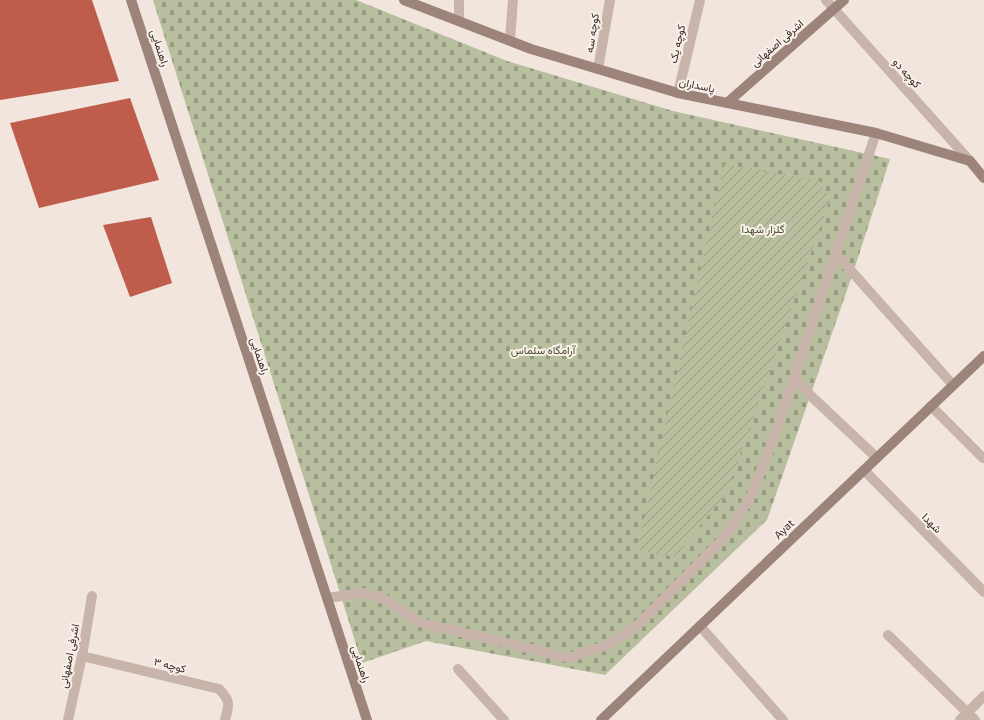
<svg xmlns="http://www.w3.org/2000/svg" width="984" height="720" viewBox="0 0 984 720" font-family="'Exo 2',Vazirmatn,sans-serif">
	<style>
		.cemetery { fill: url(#cemetery-stones) }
		.garden { fill: url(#garden-furrows) }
		.building { fill: #bf5d4d }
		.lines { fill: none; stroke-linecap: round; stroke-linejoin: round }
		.lane { stroke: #c8b4aa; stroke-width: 10 }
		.street { stroke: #c8b4aa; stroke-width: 10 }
		.secondary { stroke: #9c847b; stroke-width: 10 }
		.labels { text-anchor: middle; stroke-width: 4; stroke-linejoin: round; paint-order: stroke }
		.street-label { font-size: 11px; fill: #362c29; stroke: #f9f0e9 }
		.park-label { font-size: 11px; fill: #49532e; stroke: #f9f0e9 }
	</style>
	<defs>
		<pattern id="cemetery-stones" width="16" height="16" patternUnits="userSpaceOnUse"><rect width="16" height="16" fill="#b7bf9e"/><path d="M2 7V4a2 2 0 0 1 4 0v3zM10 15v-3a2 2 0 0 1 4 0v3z" fill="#969b81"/></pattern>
		<pattern id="garden-furrows" width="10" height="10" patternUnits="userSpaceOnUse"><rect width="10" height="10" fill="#b7bf9e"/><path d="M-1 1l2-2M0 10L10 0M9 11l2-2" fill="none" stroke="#969b81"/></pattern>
	</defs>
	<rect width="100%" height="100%" fill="#f1e5dd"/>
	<path class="cemetery" d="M153,0H356L507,61L673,111L890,159L853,273L767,520L605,675L426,641L362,663Z"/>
	<path class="garden" d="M724,164L820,181L830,199L727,492L675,557L637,550Z"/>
	<path class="building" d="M0,0H92L119,81L0,100Z
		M130,98L159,180L39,208L10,123Z
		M151,217L172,283L130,297L103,225Z"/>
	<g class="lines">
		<path class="lane" d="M794,377L810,395L877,458
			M327,598L363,593L386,600L418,622L569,658L608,645L638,625L724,538L751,496L773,440L876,133"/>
		<path class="street" d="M826,0L970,161
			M459,21V0
			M510,40L513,0
			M598,69L610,0
			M678,93L700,0
			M836,254L953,385
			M931,406L983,458
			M864,470L984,592
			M700,626L783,720
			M888,635L975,720
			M82,656L219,689C231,701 229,705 225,720
			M458,669L504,720
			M68,720L82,656L92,596
			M960,720L984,696"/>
		<path class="secondary" d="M131,0L367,720
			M404,0L531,49L678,93L876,133L970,161L984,178
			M727,103L844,0
			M601,720L984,356"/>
	</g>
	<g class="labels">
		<g class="street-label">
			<text transform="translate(592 33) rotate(-81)" y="4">کوچه سه</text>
			<text transform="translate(777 43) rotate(-41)" y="4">اشرفی اصفهانی</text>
			<text transform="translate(677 44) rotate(-77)" y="4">کوچه یک</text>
			<text transform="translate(160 48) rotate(72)" y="4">راهنمایی</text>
			<text transform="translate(907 73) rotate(48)" y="4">کوچه دو</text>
			<text transform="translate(697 85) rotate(12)" y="4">پاسداران</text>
			<text transform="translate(260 356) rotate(72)" y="4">راهنمایی</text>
			<text transform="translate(932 523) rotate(45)" y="4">شهدا</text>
			<text transform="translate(784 529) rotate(-44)" y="4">Ayat</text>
			<text transform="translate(69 656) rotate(-79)" y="4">اشرفی اصفهانی</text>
			<text transform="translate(361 664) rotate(72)" y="4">راهنمایی</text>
			<text transform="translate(170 665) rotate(14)" y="4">کوچه ۳</text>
		</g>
		<g class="park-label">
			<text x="763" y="233">گلزار شهدا</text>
			<text x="543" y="354">آرامگاه سلماس</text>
		</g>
	</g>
</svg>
